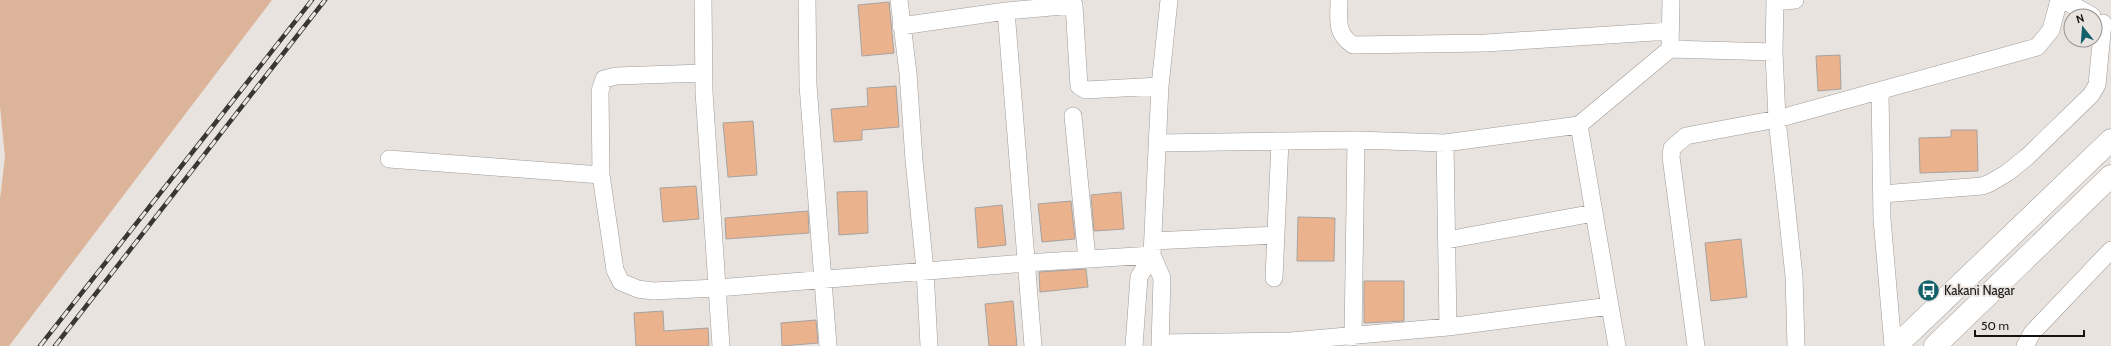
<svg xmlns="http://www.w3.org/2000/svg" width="2111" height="346" viewBox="0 0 2111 346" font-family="Cabin,sans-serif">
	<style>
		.green { fill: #dbb49a }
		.building { fill: #eab38e; stroke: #a7a29f }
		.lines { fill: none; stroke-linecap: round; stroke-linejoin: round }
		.street-casing { stroke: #a09b98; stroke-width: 18 }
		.primary-casing { stroke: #a09b98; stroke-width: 23 }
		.street { stroke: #fff; stroke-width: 17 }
		.primary { stroke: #fff; stroke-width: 22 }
		.rail-casing { stroke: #383734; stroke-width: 4.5 }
		.rail { stroke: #e8e3df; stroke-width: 3; stroke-dasharray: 9; stroke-linecap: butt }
		.labels { text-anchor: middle; stroke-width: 3.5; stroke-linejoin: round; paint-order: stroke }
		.poi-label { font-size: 13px; fill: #151412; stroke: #e8e3df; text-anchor: start }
	</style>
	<rect width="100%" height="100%" fill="#e8e3df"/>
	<path class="green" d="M0,0H272L9,346H0V199L5,157L0,106Z"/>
	<path class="building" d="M889,2L894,53L862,56L858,5Z
		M1840,55L1841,89L1818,91L1816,56Z
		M896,86L899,127L862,130V140L834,142L831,109L868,106L867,88Z
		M753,121L757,175L728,177L723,123Z
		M1951,130H1977L1978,171L1920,173L1919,138L1951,137Z
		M696,186L699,219L663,222L660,188Z
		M867,191L868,233L839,235L837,192Z
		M1121,192L1124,229L1094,231L1091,195Z
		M1071,201L1075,239L1042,242L1038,204Z
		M1002,205L1006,245L978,248L975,208Z
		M808,211L809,233L726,239L725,218Z
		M1298,217L1335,218L1334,261H1297Z
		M1741,239L1747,297L1711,301L1705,243Z
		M1086,269L1088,287L1040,292L1039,272Z
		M1364,281H1404V321L1364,323Z
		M1013,301L1017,346H989L985,304Z
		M663,311L664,331L708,328L709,346H636L634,313Z
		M816,320L818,343L782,346L781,323Z"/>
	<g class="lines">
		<defs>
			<path id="street" d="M703,0L704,92L721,346
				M807,0L808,85L828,346
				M899,0L908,73L914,160L925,270L929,346
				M1339,0C1339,20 1335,33 1353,45L1486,43L1670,31
				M2064,0L2092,16
				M1775,2L1795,0
				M1006,11L1033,346
				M901,26L1006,11L1074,5L1079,86L1086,90L1160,86
				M1670,49L1774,52L1775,0
				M1880,91L1882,219L1893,346
				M1073,116L1087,259
				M1158,143L1356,140L1445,143L1579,125
				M1445,143L1448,327
				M389,159L601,175L615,270L621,282L638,289L653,291L717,288L1026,263L1152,255
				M601,175L600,91L604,79L616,76L703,73
				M1882,194L1982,186L1990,183L2007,173L2027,157L2091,95L2097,85L2103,23
				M1447,240L1594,213
				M1153,241L1276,235
				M1274,278L1280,141
				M1610,306L1579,125L1670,49L1671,0
				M1353,337L1356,140
				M1160,343L1291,341
				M1134,346L1139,277L1152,255
				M1160,346L1162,278L1152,255L1160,86L1169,0
				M1291,346V341L1448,327L1610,306L1617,346
				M1696,346L1671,157L1672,148L1686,136L1777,119L1774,52
				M1796,346L1794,276L1777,119L2037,47L2051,30L2059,0
				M2025,346L2032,333L2111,250"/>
			<path id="primary" d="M1896,346L2111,140
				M1935,346L2111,176"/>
		</defs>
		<use href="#street" class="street-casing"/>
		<use href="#primary" class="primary-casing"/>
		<use href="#street" class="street"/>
		<use href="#primary" class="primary"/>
		<defs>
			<path id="rail" d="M40,346L312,0
				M55,346L325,0"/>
		</defs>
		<use href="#rail" class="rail-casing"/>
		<use href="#rail" class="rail"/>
	</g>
	<defs>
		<symbol id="bus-disc" viewBox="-11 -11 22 22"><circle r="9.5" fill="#12616a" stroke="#e8e3df"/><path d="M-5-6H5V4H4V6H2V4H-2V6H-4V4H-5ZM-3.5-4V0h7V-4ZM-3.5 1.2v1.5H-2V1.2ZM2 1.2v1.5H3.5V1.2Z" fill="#fff"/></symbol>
	</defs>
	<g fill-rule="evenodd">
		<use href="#bus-disc" x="1916" y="278" width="25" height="25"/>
	</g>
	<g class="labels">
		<g class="poi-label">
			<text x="1944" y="295">Kakani Nagar</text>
		</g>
	</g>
	<g transform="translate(2083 28) rotate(343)"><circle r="19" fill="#e8e3df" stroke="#94908d"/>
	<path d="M0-3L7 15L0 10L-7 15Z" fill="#12616a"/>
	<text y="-6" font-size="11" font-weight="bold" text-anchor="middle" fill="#151412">N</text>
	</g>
	<path d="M1975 330v6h109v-6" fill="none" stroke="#151412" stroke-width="2"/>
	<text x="1981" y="330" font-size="12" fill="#151412" stroke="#e8e3df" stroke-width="3" paint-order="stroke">50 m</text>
</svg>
